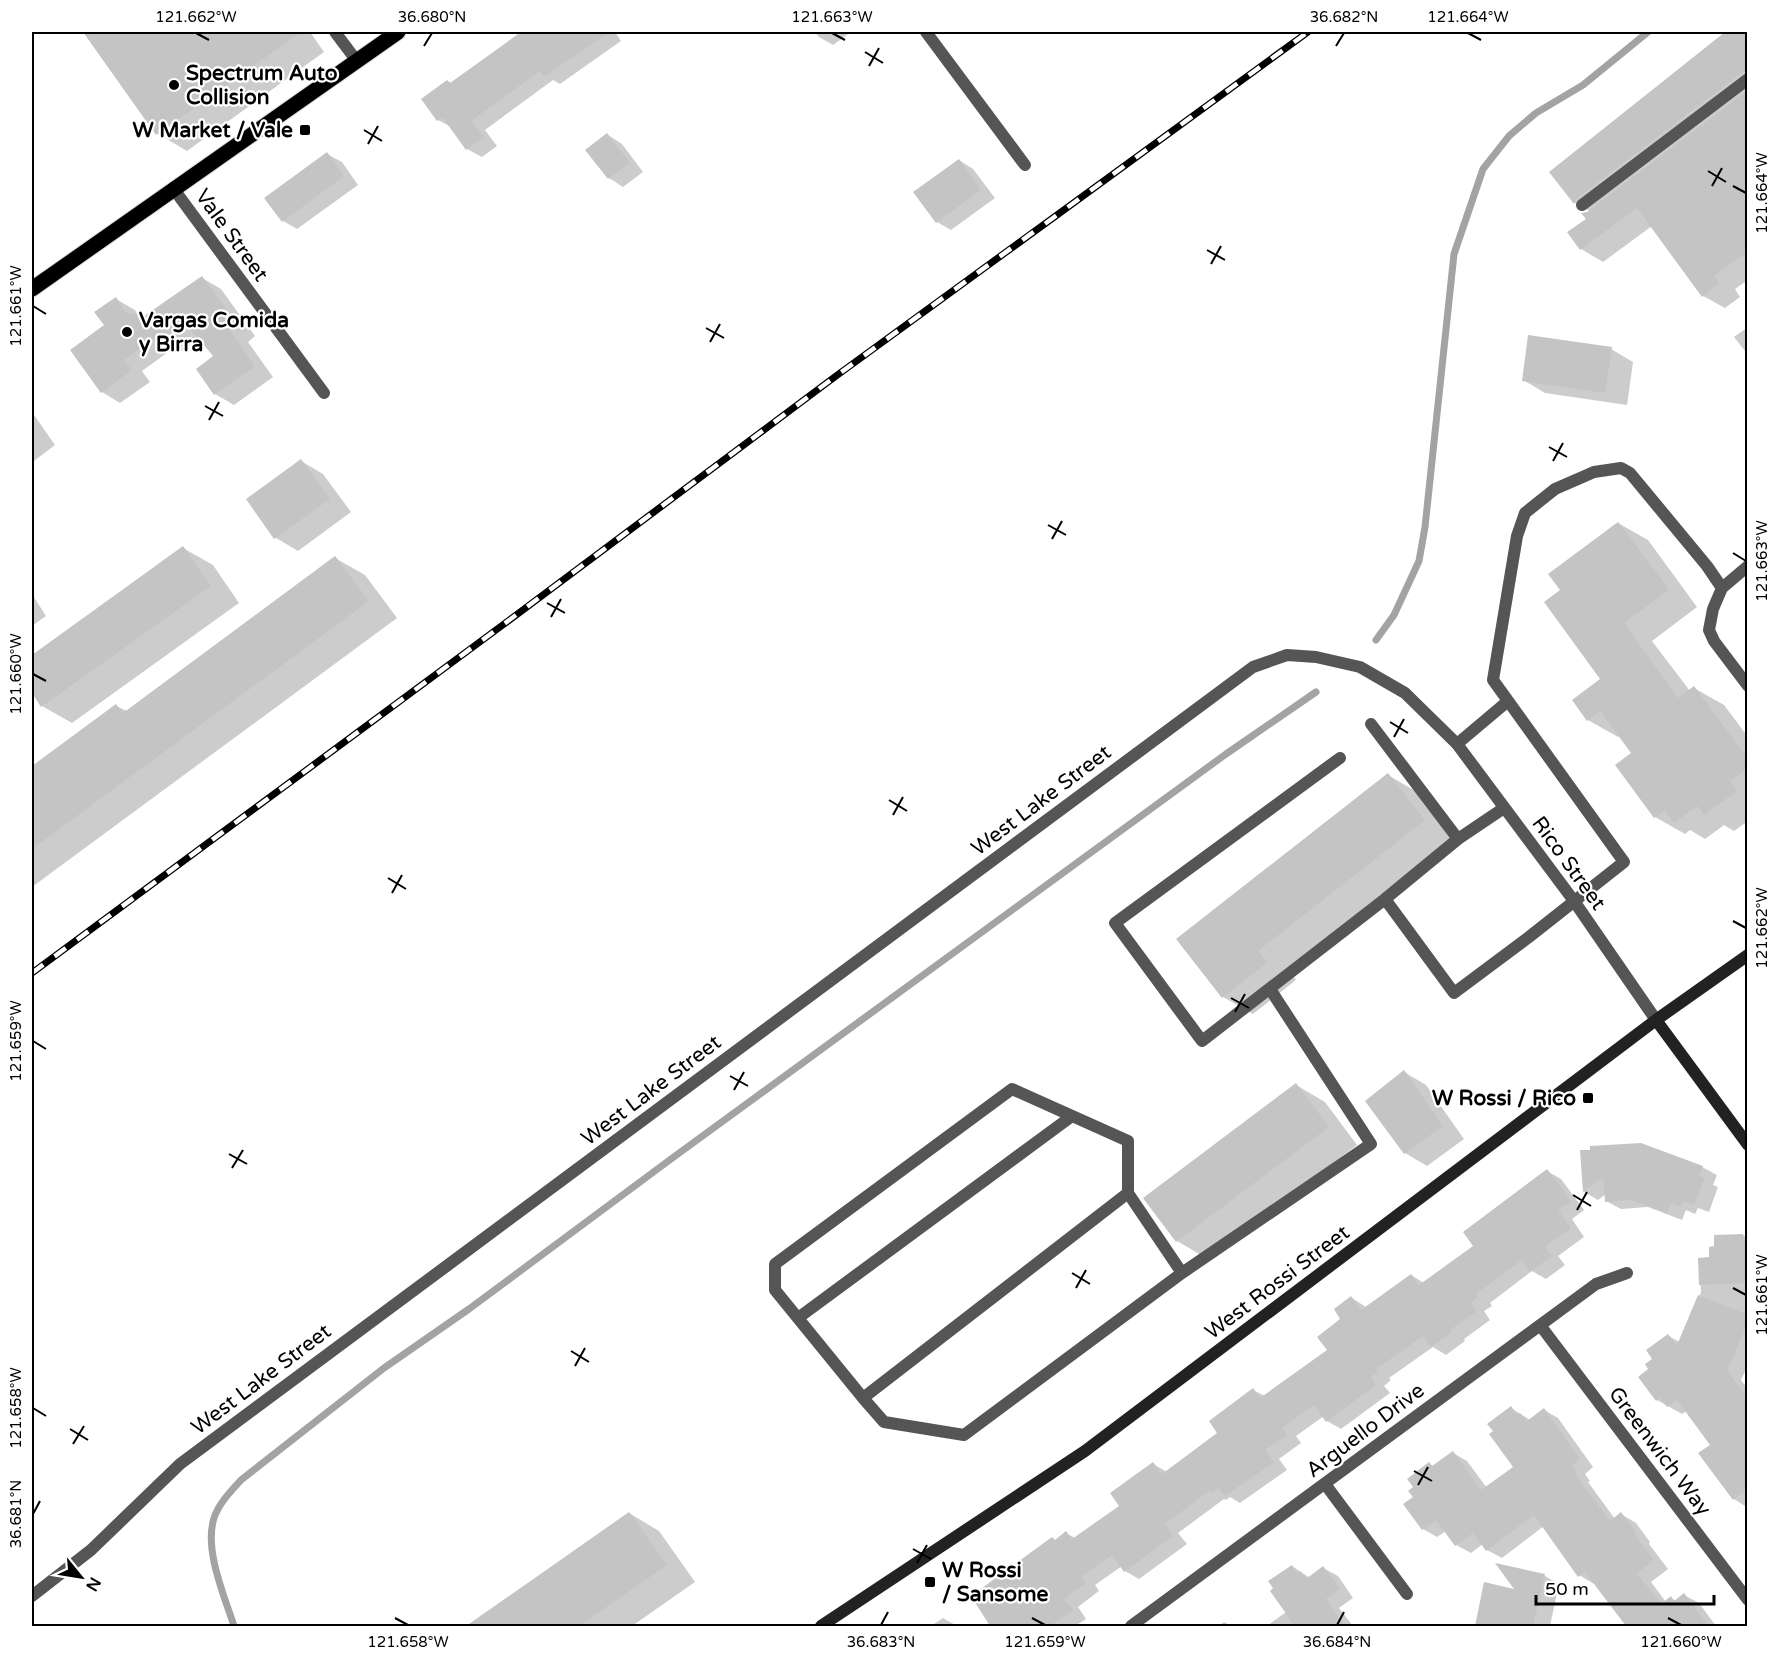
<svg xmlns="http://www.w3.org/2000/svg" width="1779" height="1658" viewBox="0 0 1779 1658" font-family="'Varela Round',sans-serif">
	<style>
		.shadow { fill: #0003 }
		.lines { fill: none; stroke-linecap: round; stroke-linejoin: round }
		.stream { stroke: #a3a3a3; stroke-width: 7 }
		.building { fill: #c4c4c4 }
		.primary-casing { stroke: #dbdbdb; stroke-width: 17 }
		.lane { stroke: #555; stroke-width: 12 }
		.street { stroke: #555; stroke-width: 12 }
		.secondary { stroke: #222; stroke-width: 12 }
		.primary { stroke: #000; stroke-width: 15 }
		.rail-casing { stroke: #000; stroke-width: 7 }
		.rail { stroke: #fff; stroke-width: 4.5; stroke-dasharray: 14; stroke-linecap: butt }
		.ticks { fill: none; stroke: #000; stroke-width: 2 }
		.poi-dot { fill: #000; stroke: #fff; stroke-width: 2 }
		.labels { text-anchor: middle; stroke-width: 4.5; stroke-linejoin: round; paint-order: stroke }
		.poi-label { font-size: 21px; font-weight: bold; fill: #000; stroke: #fff; text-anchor: start }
		.street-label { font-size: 21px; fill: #000; stroke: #fff }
		.neatline { fill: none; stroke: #000; stroke-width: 2 }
		.ticks-label { font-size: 15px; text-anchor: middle; fill: #000 }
	</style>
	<rect width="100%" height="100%" fill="#fff"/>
	<path class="shadow" d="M85,32H310L324,52L187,151L158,134Z
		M522,32H615L621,41L560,84L553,80L485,130L497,146L482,157L467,149L453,128L438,120L448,81L452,84Z
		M815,32H851L833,45L819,37Z
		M1727,32H1748V280L1735,289L1740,297L1725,308L1703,296L1652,226L1603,262L1581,249L1590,211L1575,203L1551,173Z
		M608,135L622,144L643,172L623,187L609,178Z
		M327,154L342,162L358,185L297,229L283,221Z
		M959,160L973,169L995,198L951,230L937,222Z
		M202,278L221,289L255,336L248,342L273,377L234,405L215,394V357L200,338L182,351L175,347L142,371L150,382L120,403L102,392L106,325L116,299L135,310L139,317H144Z
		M1748,327V355L1734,337Z
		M1611,349L1633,362L1627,405L1545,393L1523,380Z
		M32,412L55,445L34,461L32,460Z
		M301,461L323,474L351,512L298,551L276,538L248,500Z
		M1618,523L1648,540L1697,607L1652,641L1690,691L1694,688L1724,705L1748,737V821L1734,831L1724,825L1705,839L1690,830L1685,834L1655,817L1633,754L1620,735L1618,737L1588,720L1603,679L1562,590Z
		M183,548L213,565L239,603L72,723L42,706L32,691V657Z
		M335,558L365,575L397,618L32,887V765L34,766L116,706L127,711Z
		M32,594L46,616L32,626Z
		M1388,775L1417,792L1453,838L1287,968L1296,980L1253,1014L1223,997Z
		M1404,1072L1426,1085L1464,1139L1427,1166L1405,1153Z
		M1296,1085L1325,1102L1357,1145L1206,1258L1177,1241Z
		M1582,1152L1702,1167L1717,1175L1713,1185L1718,1187L1709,1212L1698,1208L1695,1214L1686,1210L1682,1220L1648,1207L1621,1209L1606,1201V1194L1598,1200L1584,1192Z
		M1547,1171L1561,1179L1584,1210L1572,1219L1584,1237L1558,1256L1565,1265L1546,1279L1532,1271L1490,1303L1492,1306L1484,1311L1490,1320L1464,1339L1465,1341L1446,1355L1433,1347L1389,1378L1391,1380L1384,1386L1390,1393L1341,1429L1327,1421L1324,1416L1296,1436L1301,1443L1279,1459L1287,1470L1240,1503L1230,1497L1226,1500L1224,1499L1178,1533L1187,1544L1139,1579L1125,1571L1122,1566L1095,1585L1099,1591L1078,1607L1086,1619L1075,1626H991L973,1597L1052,1538L1057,1541L1066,1533L1075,1538L1121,1506L1153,1464L1167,1472L1219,1433L1253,1390L1265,1396L1329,1351L1352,1298L1366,1307L1411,1275L1424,1283L1475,1246Z
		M1743,1235L1748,1238V1365L1741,1380L1748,1389V1508L1734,1499L1712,1445L1687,1411L1682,1414L1657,1400L1650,1370L1668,1336L1680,1342L1701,1292L1699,1259L1711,1258Z
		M1511,1408L1530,1420L1544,1410L1558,1418L1593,1467L1585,1474L1590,1481L1588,1482L1615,1519L1621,1514L1636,1523L1650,1542L1649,1544L1668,1569L1651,1582L1666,1602L1671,1598L1676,1601L1684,1595L1699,1603L1716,1626H1628L1595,1583L1594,1584L1579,1575L1544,1526L1502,1558L1487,1550L1483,1544L1471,1553L1456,1545L1446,1531L1437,1537L1423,1529L1415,1498L1430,1464L1434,1467L1453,1453L1467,1461L1487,1488L1515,1467Z
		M629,1513L659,1531L695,1582L632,1626H478L475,1622Z
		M1292,1566L1310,1578L1323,1568L1338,1576L1353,1598L1339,1608L1353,1626H1267L1286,1612Z
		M1499,1566L1545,1576L1559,1584L1550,1626H1474L1477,1622L1518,1591Z
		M943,1618L957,1626H931Z
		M1224,1622L1231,1626H1219Z"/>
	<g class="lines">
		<path class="stream" d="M1376,640L1394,615L1419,561L1425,527L1454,254L1483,169L1509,136L1536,113L1583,85L1648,32
			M234,1626C224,1595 204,1550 214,1518C219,1503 231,1491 241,1480L384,1368L469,1309L671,1159L1226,754L1316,692"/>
	</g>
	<path class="building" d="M83,32H301L156,135Z
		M521,32H609L544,77L540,71L471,121L484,137L466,150L443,118L437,121L421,99L447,80L450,83Z
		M1725,32H1748V71L1743,72L1577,198L1574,204L1549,172Z
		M1748,90V251L1714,276L1719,284L1702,297L1637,208L1580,250L1567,232L1586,219L1581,213L1587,212Z
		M607,133L630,163L608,179L585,150Z
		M327,152L344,176L282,222L264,198Z
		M959,159L981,190L936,223L913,192Z
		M202,276L238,325L230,330L255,366L214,395L196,369L213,356L186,324L163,342L158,335L124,360L132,370L101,393L70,350L104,325L94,312L116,297L126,313L144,316Z
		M1528,335L1612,347L1605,393L1522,381Z
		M301,459L330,499L274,539L246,499Z
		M1618,522L1669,590L1624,623L1678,698L1694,686L1748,758V768L1730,781L1737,791L1704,815L1697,806L1674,823L1665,810L1654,818L1615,765L1631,753L1600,711L1587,721L1572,700L1600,679L1544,602L1560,590L1548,574Z
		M183,546L211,586L41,707L32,693V655Z
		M335,556L369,601L32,849V766L116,704L123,713Z
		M1388,773L1425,820L1258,951L1267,963L1222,998L1176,939Z
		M1404,1070L1443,1126L1404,1154L1365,1101Z
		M1296,1083L1329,1127L1176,1242L1143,1198Z
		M1641,1143L1703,1166L1699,1176L1705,1178L1694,1205L1683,1201L1681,1207L1671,1203L1667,1213L1632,1200L1605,1202L1603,1177L1583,1192L1580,1150H1590V1146Z
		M1547,1169L1571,1201L1558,1210L1571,1228L1545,1247L1552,1256L1530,1272L1522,1260L1476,1294L1478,1297L1471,1303L1477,1311L1450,1330L1452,1332L1431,1347L1423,1336L1376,1369L1378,1372L1371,1377L1376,1385L1326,1422L1314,1405L1282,1428L1287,1435L1265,1450L1274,1462L1225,1496L1219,1488L1211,1493L1209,1491L1165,1524L1173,1536L1124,1572L1112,1555L1081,1577L1086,1583L1064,1599L1073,1610L1050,1626H990L971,1596L1052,1537L1055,1540L1066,1531L1072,1539L1119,1506L1110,1493L1153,1462L1162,1474L1217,1433L1209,1421L1253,1388L1260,1398L1327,1350L1317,1337L1340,1319L1334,1309L1351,1296L1361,1310L1411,1274L1419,1285L1473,1246L1463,1232Z
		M1743,1234L1744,1239H1748V1283L1699,1285L1698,1258L1709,1257V1247L1714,1246V1235Z
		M1698,1295L1748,1315V1322L1727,1371L1748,1398V1489L1733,1500L1698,1453L1710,1445L1677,1400L1667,1407L1660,1398L1656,1401L1638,1377L1648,1369L1645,1364L1652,1359L1646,1350L1668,1334L1677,1345Z
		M1511,1406L1517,1415L1520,1413L1527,1421L1544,1408L1580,1459L1572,1465L1577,1472L1575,1474L1610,1521L1621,1512L1637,1534L1635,1535L1654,1560L1637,1573L1661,1604L1671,1596L1674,1601L1684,1593L1709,1626H1626L1585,1572L1578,1577L1534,1515L1486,1551L1473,1533L1455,1546L1436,1520L1422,1530L1403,1504L1413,1497L1408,1491L1413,1487L1407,1479L1429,1462L1432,1466L1453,1451L1481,1490L1513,1467L1489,1434L1493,1431L1487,1424Z
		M629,1512L667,1565L579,1626H466Z
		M1495,1563L1545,1574L1533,1626H1475L1484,1582L1514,1589Z
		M1292,1565L1297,1573L1300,1571L1306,1579L1323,1566L1340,1589L1326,1599L1345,1626H1295L1270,1591L1273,1588L1268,1581Z"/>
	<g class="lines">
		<defs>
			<path id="primary" d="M32,289L398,32"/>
		</defs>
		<use href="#primary" class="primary-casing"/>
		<path class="lane" d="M1582,205L1748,79
			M1748,566L1722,588L1713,609L1709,630L1714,641L1748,686
			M1371,724L1458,839
			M1457,744L1508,701
			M1340,758L1115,923L1202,1041L1385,899
			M1504,808L1458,839L1385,899L1454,993L1529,937L1624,862L1493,680L1517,536L1525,513L1555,489L1594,472L1621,468L1630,473L1707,566L1722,588
			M1128,1193L1182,1273
			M798,1318L1072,1116
			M863,1398L1128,1193V1141L1012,1089L775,1264V1290L863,1398L884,1422L964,1435L1182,1273L1371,1144L1270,989"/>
		<path class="street" d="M335,32L356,60
			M926,32L1025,165
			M173,188L324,393
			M1540,1325L1748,1600
			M1325,1484L1407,1594
			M32,1596L91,1550L180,1464L1253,667L1287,655L1316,657L1360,667L1405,693L1457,744L1574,901L1656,1020
			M1131,1626L1596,1284L1627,1273"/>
		<path class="secondary" d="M1656,1020L1748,1145
			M821,1626L1085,1451L1656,1020L1748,955"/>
		<use href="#primary" class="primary"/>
		<defs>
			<path id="rail" d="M32,973L500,627L836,376L1308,32"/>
		</defs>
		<use href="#rail" class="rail-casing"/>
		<use href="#rail" class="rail"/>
	</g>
	<path class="ticks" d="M196,33L209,40M832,33L845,40M1468,33L1481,40M424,46L432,33M1336,46L1344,33M865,52L883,63M869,66L879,48M364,130L382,141M368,144L378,126M1708,171L1726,182M1712,186L1722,168M1733,186L1746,193M1207,250L1225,260M1211,264L1221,246M33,306L46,314M706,328L724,338M710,342L720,324M205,406L223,416M209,420L219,402M1549,447L1567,457M1553,461L1563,443M1048,525L1066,535M1052,539L1062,521M1733,553L1746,561M547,603L565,613M551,617L561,599M33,674L46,681M1390,722L1408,733M1394,737L1404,719M889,800L907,811M893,815L903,797M388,878L406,889M392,893L402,875M1733,921L1746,928M1231,998L1249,1008M1235,1012L1245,994M33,1041L46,1049M730,1076L748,1086M734,1090L744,1072M229,1154L247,1164M232,1168L243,1150M1573,1195L1591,1206M1577,1210L1587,1192M1072,1273L1090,1284M1076,1288L1086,1270M1733,1288L1746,1295M571,1351L589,1362M575,1366L585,1348M33,1408L46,1416M70,1429L88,1440M73,1444L84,1426M1414,1471L1432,1481M1418,1485L1428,1467M33,1514L40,1501M913,1549L931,1559M917,1563L927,1545M395,1618L408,1625M1032,1618L1045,1625M1668,1618L1681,1625M881,1625L888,1612M1337,1625L1344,1612"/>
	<g class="poi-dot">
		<circle cx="174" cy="85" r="6"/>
		<rect x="299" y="124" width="12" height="12" rx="3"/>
		<circle cx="127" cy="332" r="6"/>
		<rect x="1582" y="1092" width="12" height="12" rx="3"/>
		<rect x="924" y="1576" width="12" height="12" rx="3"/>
	</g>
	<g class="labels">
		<g class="poi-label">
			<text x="186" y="80">Spectrum Auto<tspan x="186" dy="24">Collision</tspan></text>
			<text x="293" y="137" text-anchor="end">W Market / Vale</text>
			<text x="139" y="327">Vargas Comida<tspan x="139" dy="24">y Birra</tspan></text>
			<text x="1576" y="1105" text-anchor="end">W Rossi / Rico</text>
			<text x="942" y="1577">W Rossi<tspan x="942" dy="24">/ Sansome</tspan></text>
		</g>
		<g class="street-label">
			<text transform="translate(232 235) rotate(54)" y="7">Vale Street</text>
			<text transform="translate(1041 800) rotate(-37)" y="7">West Lake Street</text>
			<text transform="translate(1569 863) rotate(54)" y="7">Rico Street</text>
			<text transform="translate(651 1090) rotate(-37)" y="7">West Lake Street</text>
			<text transform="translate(1277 1282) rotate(-37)" y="7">West Rossi Street</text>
			<text transform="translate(261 1379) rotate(-37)" y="7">West Lake Street</text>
			<text transform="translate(1365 1430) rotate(-37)" y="7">Arguello Drive</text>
			<text transform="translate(1660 1451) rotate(53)" y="7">Greenwich Way</text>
		</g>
	</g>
	<rect width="1779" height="1658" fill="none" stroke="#ffffff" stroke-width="66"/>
	<g transform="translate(81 1577) rotate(120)" stroke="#ffffff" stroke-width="4.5" paint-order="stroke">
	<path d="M0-4.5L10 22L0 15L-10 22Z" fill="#000000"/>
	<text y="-9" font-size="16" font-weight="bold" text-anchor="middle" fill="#000000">N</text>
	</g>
	<path d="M1536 1595v9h178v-9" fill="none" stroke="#000000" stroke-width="3"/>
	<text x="1545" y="1595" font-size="18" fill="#000000" stroke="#ffffff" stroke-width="4.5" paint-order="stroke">50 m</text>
	<rect x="33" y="33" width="1713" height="1592" class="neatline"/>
	<g class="ticks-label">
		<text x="196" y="22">121.662°W</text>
		<text x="432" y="22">36.680°N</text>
		<text x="832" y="22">121.663°W</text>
		<text x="1344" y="22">36.682°N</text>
		<text x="1468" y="22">121.664°W</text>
		<text transform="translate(1762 193) rotate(-90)" y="5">121.664°W</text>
		<text transform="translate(16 306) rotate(-90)" y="5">121.661°W</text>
		<text transform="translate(1762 561) rotate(-90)" y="5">121.663°W</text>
		<text transform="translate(16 674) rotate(-90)" y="5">121.660°W</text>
		<text transform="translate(1762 928) rotate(-90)" y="5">121.662°W</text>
		<text transform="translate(16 1041) rotate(-90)" y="5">121.659°W</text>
		<text transform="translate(1762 1295) rotate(-90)" y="5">121.661°W</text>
		<text transform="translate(16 1408) rotate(-90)" y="5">121.658°W</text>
		<text transform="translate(16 1514) rotate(-90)" y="5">36.681°N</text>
		<text x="408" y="1647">121.658°W</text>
		<text x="881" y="1647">36.683°N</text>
		<text x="1045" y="1647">121.659°W</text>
		<text x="1337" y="1647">36.684°N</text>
		<text x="1681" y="1647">121.660°W</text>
	</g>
</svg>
